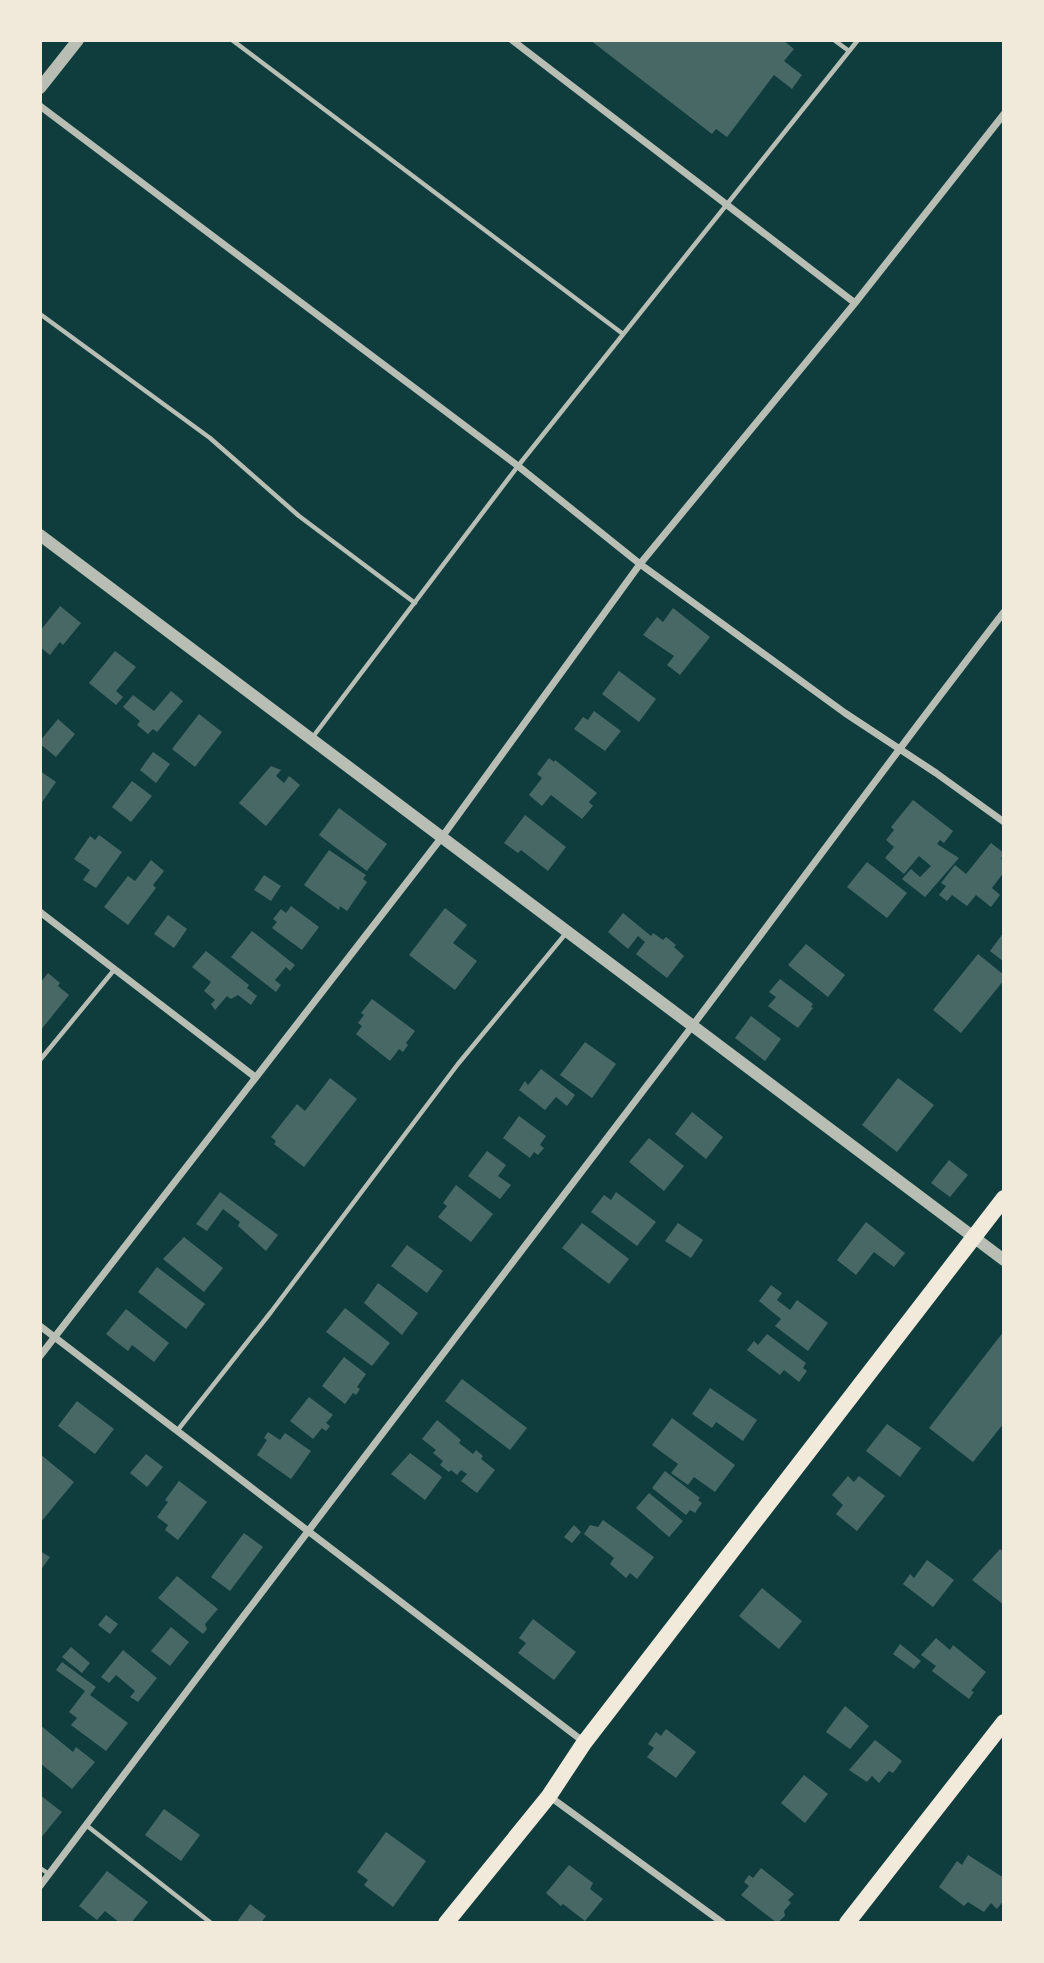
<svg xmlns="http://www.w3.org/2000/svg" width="1044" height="1963" viewBox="0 0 1044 1963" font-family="Georgia,serif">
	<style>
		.building { fill: #486865 }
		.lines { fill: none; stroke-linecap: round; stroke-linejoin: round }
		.service { stroke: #b8beb3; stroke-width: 4.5 }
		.minor { stroke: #b8beb3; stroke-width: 7 }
		.tertiary { stroke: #b8beb3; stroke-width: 12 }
		.primary { stroke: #f1e9da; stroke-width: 16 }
	</style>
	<rect width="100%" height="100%" fill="#0f3d3e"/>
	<path class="building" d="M590,40H783L794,49L784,61L802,75L792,89L774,75L727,137L716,129L712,134Z
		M60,606L81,623L63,645L60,642L50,655L40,647V631Z
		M673,608L710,637L680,675L667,665L674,656L643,635L657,617L663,622Z
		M115,651L136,667L116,691L123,697L116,705L89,683Z
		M619,671L656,699L639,722L602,694Z
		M171,691L183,701L157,732L153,729L148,734L137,725L140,721L123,707L133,695L154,711Z
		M594,711L621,731L605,751L574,729L583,717L588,720Z
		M199,714L222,732L195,767L172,749Z
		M58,719L75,734L56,757L40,744V741Z
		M153,752L170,764L156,783L140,770Z
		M549,758L554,762L555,760L597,793L589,802L593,806L582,819L551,795L542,806L529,795L542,778L537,774Z
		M271,766L281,770L276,776L284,783L289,776L300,785L266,826L239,803Z
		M40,771L56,782L40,805Z
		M132,781L152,796L131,822L112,807Z
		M913,800L953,831L944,843L940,840L937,844L959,858L925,897L902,879L911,869L920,877L931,866L919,856L904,874L885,858L894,847L886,840L894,830L891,827Z
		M339,808L387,844L367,871L319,835Z
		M525,815L566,847L548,871L521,850L518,853L504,843Z
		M99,835L122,852L96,888L83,880L90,870L74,859L90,836L95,840Z
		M991,843L1004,853L1001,859L1004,861V872L992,888L1000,895L991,907L976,895L967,906L952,895L947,901L939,895L946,886L941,883L955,865L966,874Z
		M329,850L366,875L363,879L367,882L347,911L340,906L339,910L304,885Z
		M151,860L164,871L153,885L156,888L128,925L104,907L128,876L135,881Z
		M867,862L907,893L887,918L847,887Z
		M264,875L281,886L271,901L254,890Z
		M291,906L319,927L302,950L272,928L277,922L273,919L281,909L286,913Z
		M445,908L467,925L453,943L477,961L455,990L409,955Z
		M623,913L651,936L653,933L663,940L666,937L676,945L674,947L684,956L667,978L636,954L645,942L638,936L628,949L608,932Z
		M168,915L187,929L174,948L154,934Z
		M252,931L295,965L290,971L286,967L275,980L281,985L276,992L231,957Z
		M1004,932V962L990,951Z
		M806,944L845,975L828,997L788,965Z
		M206,951L249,985L247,988L257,996L251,1005L238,995L231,999L227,996L215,1010L211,1004L215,1000L204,991L211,982L192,967Z
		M978,954L1004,975V980L961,1033L933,1010Z
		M48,973L60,983L58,986L69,995L40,1031V983Z
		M780,979L813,1004L811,1007L813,1008L798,1028L768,1006L776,997L769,992Z
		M372,999L415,1031L406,1043L408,1045L403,1052L399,1049L390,1061L356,1034L362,1026L358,1023L364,1015L361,1013Z
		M751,1016L781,1039L765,1061L735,1038Z
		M585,1042L616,1064L592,1098L560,1075Z
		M541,1069L575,1095L567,1106L556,1097L545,1110L519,1090L525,1081L528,1085Z
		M330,1078L357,1099L304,1167L274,1144L276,1141L271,1137L297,1104L305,1111Z
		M898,1078L934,1105L897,1152L862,1125Z
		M692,1112L723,1137L706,1159L675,1134Z
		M519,1116L546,1136L540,1145L544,1148L538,1155L534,1152L530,1158L503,1138Z
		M649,1138L684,1166L664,1191L629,1162Z
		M487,1151L506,1165L498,1176L511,1185L500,1199L468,1176Z
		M949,1160L968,1175L950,1197L931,1183Z
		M456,1185L493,1214L471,1242L438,1217L447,1206L443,1203Z
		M220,1192L278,1235L266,1251L238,1226L240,1222L223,1209L207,1231L196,1224Z
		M616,1192L656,1222L637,1246L591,1212L604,1195L611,1200Z
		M866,1222L905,1253L894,1267L874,1252L856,1275L837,1260Z
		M582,1223L629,1259L609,1284L562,1248Z
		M678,1223L703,1240L691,1258L665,1241Z
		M184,1237L223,1268L204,1292L163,1259Z
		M407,1245L443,1271L427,1293L391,1266Z
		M157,1267L205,1304L186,1329L138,1292Z
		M378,1283L418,1313L402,1335L364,1303Z
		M771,1285L782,1293L777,1300L790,1310L797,1300L828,1323L808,1351L775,1326L781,1319L759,1301Z
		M345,1308L390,1343L372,1366L326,1332Z
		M126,1309L169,1343L154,1362L132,1345L128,1351L106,1334Z
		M1004,1331V1423L973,1462L929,1428Z
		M767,1334L806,1363L803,1368L807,1371L799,1382L784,1370L780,1375L747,1350L754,1341L758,1345Z
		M344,1357L366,1374L357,1387L360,1389L356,1395L353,1393L345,1404L322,1386Z
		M462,1379L527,1428L510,1450L445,1401Z
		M710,1388L757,1420L743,1441L716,1422L712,1428L692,1414Z
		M309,1397L333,1415L326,1423L330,1426L326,1431L322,1428L313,1439L290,1421Z
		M77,1401L114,1429L95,1454L58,1426Z
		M672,1418L735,1465L715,1492L694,1477L688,1485L671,1473L678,1464L652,1445Z
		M437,1420L461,1440L459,1443L473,1454L476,1450L483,1456L481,1459L495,1470L477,1493L461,1481L467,1474L461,1470L457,1475L451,1470L449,1472L440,1465L443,1461L433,1453L436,1450L422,1439Z
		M887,1424L921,1448L900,1477L866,1451Z
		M268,1432L280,1440L285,1433L311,1451L291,1479L257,1455L267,1440L264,1438Z
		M410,1453L442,1477L425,1500L391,1474Z
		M40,1454L74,1482L40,1523Z
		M146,1454L163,1467L147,1487L130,1473Z
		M665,1471L700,1498L698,1500L702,1503L695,1513L690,1510L686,1515L652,1488Z
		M848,1476L854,1482L859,1476L885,1496L857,1531L836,1514L843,1505L832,1495Z
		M179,1481L207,1502L178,1540L165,1530L168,1525L157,1517L168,1502L165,1500Z
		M649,1493L683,1521L669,1537L636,1508Z
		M603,1520L654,1557L637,1579L630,1573L626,1578L610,1564L614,1558L584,1534L590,1525L598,1527Z
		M574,1525L581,1532L572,1543L564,1537Z
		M244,1533L263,1547L230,1591L211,1577Z
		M1000,1549L1004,1552V1605L972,1580Z
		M40,1551L50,1557L40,1571Z
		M927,1560L954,1580L933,1607L903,1584L910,1574L914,1578Z
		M177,1576L218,1609L205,1624L207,1629L203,1634L158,1598Z
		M762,1588L802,1621L779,1649L739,1616Z
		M106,1615L118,1624L110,1634L98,1625Z
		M533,1619L576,1652L554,1680L518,1653L526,1643L519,1638Z
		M171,1627L189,1642L170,1666L151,1651Z
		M936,1638L950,1650L953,1645L986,1672L971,1691L974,1692L969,1699L932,1671L936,1666L921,1655Z
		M900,1644L921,1661L914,1669L893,1654Z
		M71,1647L90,1663L82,1673L62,1657Z
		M123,1650L157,1678L138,1702L130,1697L135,1691L116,1675L109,1683L101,1677Z
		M62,1662L96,1687L90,1695L128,1723L106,1751L71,1725L77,1718L69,1712L85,1691L56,1670Z
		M845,1706L869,1726L850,1749L826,1732Z
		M40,1725L73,1752L76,1747L95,1762L72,1789L40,1763Z
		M666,1729L696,1752L676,1778L647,1757L654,1748L648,1744L656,1732L661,1736Z
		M875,1740L902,1761L893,1773L889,1771L879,1783L872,1776L867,1782L849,1770Z
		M804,1775L828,1794L805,1823L781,1803Z
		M40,1795L62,1812L40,1839Z
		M164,1809L200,1835L181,1861L145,1835Z
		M386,1832L426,1861L393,1907L364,1885L368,1880L357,1872Z
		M968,1855L1004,1878V1900L997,1909L991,1903L984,1912L968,1902L964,1906L939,1887L957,1861L962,1865Z
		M569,1865L593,1883L590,1889L603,1899L585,1921L563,1904L561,1906L546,1893Z
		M761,1868L794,1894L788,1900L791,1903L784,1911L785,1916L777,1923L741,1895L749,1886L744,1882L749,1875L753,1878Z
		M107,1871L148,1902L131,1923H120L105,1911L97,1920L79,1906Z
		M250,1904L266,1916L261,1923H236Z"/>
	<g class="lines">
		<path class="service" d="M232,40L623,334
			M834,40L849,51
			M40,314L210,438L299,516L415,603
			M312,738L518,466L858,40
			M40,1060L114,970
			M177,1431L271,1312L458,1064L567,932
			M86,1825L211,1923
			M40,1868L49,1874"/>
		<path class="minor" d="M512,40L855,303
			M40,106L518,466L640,564L845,713L936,773L1004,822
			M40,912L255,1077
			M40,1326L584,1742
			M40,1356L442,837L640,564L855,303L1004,114
			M549,1796L723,1923
			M40,1886C255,1599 474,1314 690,1029C795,890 897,750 1004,612"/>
		<path class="tertiary" d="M40,88L78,40
			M40,535L1004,1260"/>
		<path class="primary" d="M446,1923L549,1796L584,1743L1004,1198
			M847,1923L1004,1722"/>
	</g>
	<rect width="1044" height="1963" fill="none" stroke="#f1e9da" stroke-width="84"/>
</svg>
